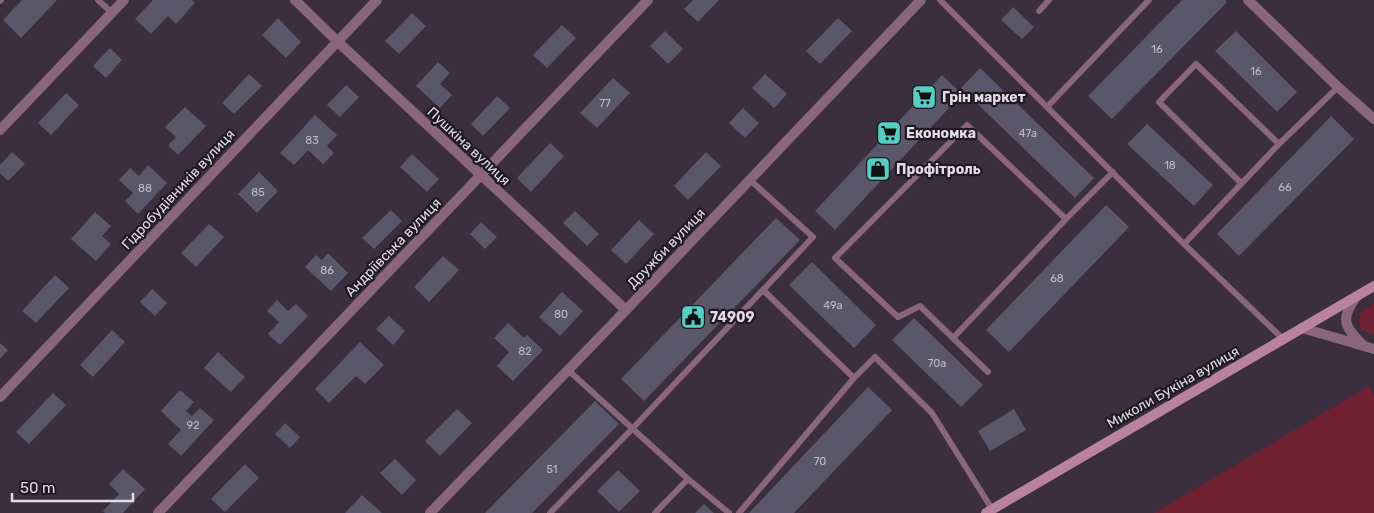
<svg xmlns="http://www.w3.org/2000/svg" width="1374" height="513" viewBox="0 0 1374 513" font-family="Rubik,sans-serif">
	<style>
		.green { fill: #6f2131 }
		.building { fill: #5a576b }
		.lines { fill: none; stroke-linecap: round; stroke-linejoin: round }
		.lane { stroke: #896679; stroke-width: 6 }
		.street { stroke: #896679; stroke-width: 10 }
		.secondary { stroke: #b982a0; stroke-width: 10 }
		.labels { text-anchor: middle; stroke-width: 4.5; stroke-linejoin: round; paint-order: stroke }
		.number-label { font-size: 11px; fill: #c0b9c6 }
		.poi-label { font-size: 14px; font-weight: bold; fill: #e2dae4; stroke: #1f1920; text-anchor: start }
		.street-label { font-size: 14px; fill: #e2dae4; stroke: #1f1920 }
	</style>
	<rect width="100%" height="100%" fill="#3b2e3e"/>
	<path class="green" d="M1374,303V335L1362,330L1358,321L1362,311Z
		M1369,386L1374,395V513H1154Z"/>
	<path class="building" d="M22,0H57L21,38L3,20Z
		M153,0H192L195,3L176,24L168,16L151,34L135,19Z
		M693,0H719L698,22L684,9Z
		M1182,0H1225L1227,2L1112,119L1088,96Z
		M1013,7L1034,27L1022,39L1001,20Z
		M412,13L426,26L399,54L385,41Z
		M278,18L301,42L286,58L262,35Z
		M838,18L852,31L820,64L806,51Z
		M562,25L576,38L547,68L533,55Z
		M665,31L683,49L668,64L650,46Z
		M1236,31L1297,92L1277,112L1215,51Z
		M110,48L122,60L106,78L93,66Z
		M438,62L450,73L440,84L452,95L440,108L416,86Z
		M980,68L1094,178L1075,198L961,88Z
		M249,74L262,86L234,114L222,103Z
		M765,74L787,94L774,108L752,88Z
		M942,75L962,94L835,230L815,211Z
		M613,78L630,93L597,128L580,113Z
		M346,85L359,97L340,117L327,105Z
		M66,93L79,105L51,135L38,123Z
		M497,96L510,108L483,136L471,124Z
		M185,107L206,126L178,155L168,145L176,137L165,127Z
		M743,108L759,123L745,138L729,123Z
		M315,115L337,135L327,146L334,153L323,164L308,150L294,165L280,153Z
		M1331,116L1354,139L1239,256L1217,234Z
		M1147,124L1213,185L1194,206L1127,144Z
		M550,143L564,156L531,192L517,178Z
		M12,152L25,164L8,181L0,173V165Z
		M706,152L721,166L688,200L674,186Z
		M412,154L439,179L427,192L400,167Z
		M148,165L167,183L138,214L125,201L133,193L119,180L130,168L139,176Z
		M259,172L278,191L257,213L238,194Z
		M1106,205L1129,227L1009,352L986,330Z
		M391,210L402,221L374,249L362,238Z
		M575,211L599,234L587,246L563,223Z
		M95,212L111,226L102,236L111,244L96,261L71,239Z
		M776,218L800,240L644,401L621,379Z
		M639,220L654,234L626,264L611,250Z
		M481,222L497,237L485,249L470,234Z
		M209,224L224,237L196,267L181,253Z
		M328,253L348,273L331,291L305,267L316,255L322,260Z
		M443,256L459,270L429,302L414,287Z
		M812,262L876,325L854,348L789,285Z
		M55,275L69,288L36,323L22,311Z
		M152,289L167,303L155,316L140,302Z
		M562,292L583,311L560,336L539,317Z
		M277,300L288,311L296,304L308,316L280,345L268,334L279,322L267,311Z
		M389,316L405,331L393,345L376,329Z
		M914,318L983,385L961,407L892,340Z
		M508,323L524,338L527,335L543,350L513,381L497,366L509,352L494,338Z
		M112,330L125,342L93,377L80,365Z
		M360,342L384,365L365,384L356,376L329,403L315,389Z
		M0,343L8,350L0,359Z
		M218,352L245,377L231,392L204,368Z
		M868,387L892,410L794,513H749Z
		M180,390L194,402L186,411L192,416L200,408L214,420L181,456L168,444L181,430L161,411Z
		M53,393L66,405L29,444L16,432Z
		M595,401L619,424L532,513H485Z
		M457,409L472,423L440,456L425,441Z
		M1014,409L1026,430L990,451L978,431Z
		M285,423L300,437L290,448L275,434Z
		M395,459L416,480L402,495L380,473Z
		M245,464L259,478L225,512L211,499Z
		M123,469L145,489L123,513H105L103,511L119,494L109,484Z
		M618,470L640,491L619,512L597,491Z
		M362,495L382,513H345Z
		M704,504L714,513H695Z"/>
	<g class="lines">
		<path class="lane" d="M98,0L112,13
			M940,0L1184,244L1283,339
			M0,1L1,0
			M1039,11L1049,0
			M1047,107L1149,0
			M1241,183L1159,102L1196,64L1279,144
			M1184,244L1279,144L1338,87
			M763,290L854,378
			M953,338L1066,219L1113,172
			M568,370L688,479L729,513
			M988,372L920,306L898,317L835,258L967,125L1066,219
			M550,513L632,429L813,237L750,180
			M655,513L688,479
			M739,513L854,378L875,357L932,413L992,509"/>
		<path class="street" d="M295,0L337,41L626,310
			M1248,0L1338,87L1374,119
			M0,130L124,0
			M1356,297C1340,320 1344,326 1363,345
			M1302,328L1374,349
			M0,397L377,0
			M158,513L648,0
			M430,513L626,310L921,0"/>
		<path class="secondary" d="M986,513L1374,286"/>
	</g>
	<defs>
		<symbol id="supermarket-square" viewBox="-11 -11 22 22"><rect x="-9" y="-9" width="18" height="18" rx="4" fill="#56cec3" stroke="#1f1920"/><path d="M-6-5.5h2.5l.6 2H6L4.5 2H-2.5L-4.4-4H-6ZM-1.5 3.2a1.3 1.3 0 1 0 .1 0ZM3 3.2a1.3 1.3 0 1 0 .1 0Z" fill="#111"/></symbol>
		<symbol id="shop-square" viewBox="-11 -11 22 22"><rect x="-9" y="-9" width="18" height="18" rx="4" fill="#56cec3" stroke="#1f1920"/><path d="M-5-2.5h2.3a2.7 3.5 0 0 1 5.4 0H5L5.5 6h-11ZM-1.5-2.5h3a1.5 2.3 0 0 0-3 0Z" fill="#111"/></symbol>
		<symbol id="civic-square" viewBox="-11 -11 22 22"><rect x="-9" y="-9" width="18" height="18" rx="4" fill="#56cec3" stroke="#1f1920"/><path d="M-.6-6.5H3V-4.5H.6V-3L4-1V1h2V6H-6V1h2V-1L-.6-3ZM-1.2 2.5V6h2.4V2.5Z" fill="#111"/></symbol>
	</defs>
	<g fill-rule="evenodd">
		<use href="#supermarket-square" x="910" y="83" width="28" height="28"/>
		<use href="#supermarket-square" x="875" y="119" width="28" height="28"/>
		<use href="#shop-square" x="864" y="155" width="28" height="28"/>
		<use href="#civic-square" x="679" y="303" width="28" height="28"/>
	</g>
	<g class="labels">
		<g class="number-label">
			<text x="1157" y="53">16</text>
			<text x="1256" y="75">16</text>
			<text x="605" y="107">77</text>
			<text x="1028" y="137">47а</text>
			<text x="312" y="144">83</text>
			<text x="1170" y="169">18</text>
			<text x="1285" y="191">66</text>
			<text x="145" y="192">88</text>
			<text x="258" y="196">85</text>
			<text x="327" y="274">86</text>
			<text x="1057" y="282">68</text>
			<text x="833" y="309">49а</text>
			<text x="561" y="318">80</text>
			<text x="525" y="355">82</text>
			<text x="937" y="367">70а</text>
			<text x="193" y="429">92</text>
			<text x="820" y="465">70</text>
			<text x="552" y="473">51</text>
		</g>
		<g class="poi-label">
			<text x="942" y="102">Грін маркет</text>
			<text x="906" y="138">Економка</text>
			<text x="896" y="174">Профітроль</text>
			<text x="710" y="322">74909</text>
		</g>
		<g class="street-label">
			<text transform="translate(469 146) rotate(43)" y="5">Пушкіна вулиця</text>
			<text transform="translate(178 189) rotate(-47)" y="5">Гідробудівників вулиця</text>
			<text transform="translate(393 247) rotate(-46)" y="5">Андріївська вулиця</text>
			<text transform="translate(666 248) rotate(-46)" y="5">Дружби вулиця</text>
			<text transform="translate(1173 387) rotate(-30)" y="5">Миколи Букіна вулиця</text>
		</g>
	</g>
	<path d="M12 493v8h121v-8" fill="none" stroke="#e2dae4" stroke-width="2.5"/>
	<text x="20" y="493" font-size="15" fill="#e2dae4" stroke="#1f1920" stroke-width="4" paint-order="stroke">50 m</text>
</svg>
